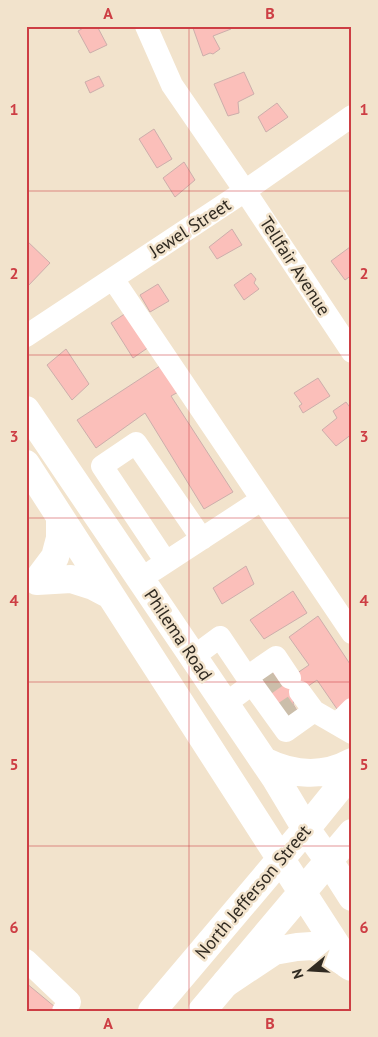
<svg xmlns="http://www.w3.org/2000/svg" width="378" height="1037" viewBox="0 0 378 1037" font-family="'PT Sans',sans-serif">
	<style>
		.building { fill: #fbbfba; stroke: #ccaeab }
		.lines { fill: none; stroke-linecap: round; stroke-linejoin: round }
		.minor-tunnel { stroke: #cbbeaa; stroke-width: 22; stroke-dasharray: 22 11; stroke-linecap: butt }
		.minor { stroke: #fff; stroke-width: 22 }
		.major { stroke: #fff; stroke-width: 28 }
		.highway { stroke: #fff; stroke-width: 28 }
		.grid { fill: none; stroke: #cd3e44; stroke-width: 1; stroke-opacity: 0.55 }
		.labels { text-anchor: middle; stroke-width: 5; stroke-linejoin: round; paint-order: stroke }
		.street-label { font-size: 18px; fill: #302a21; stroke: #f2e3cc }
		.neatline { fill: none; stroke: #cd3e44; stroke-width: 2 }
		.grid-label { font-size: 16px; text-anchor: middle; font-weight: bold; fill: #cd3e44 }
	</style>
	<rect width="100%" height="100%" fill="#f2e3cc"/>
	<path class="building" d="M87,26H97L107,45L90,53L78,31Z
		M199,26H230L231,29L213,36L220,49L213,54L210,53L203,56L193,28Z
		M244,72L254,94L238,102L239,113L228,116L214,84Z
		M99,76L104,86L90,93L85,82Z
		M277,103L288,117L266,132L258,117Z
		M154,129L172,159L157,168L139,139Z
		M184,162L195,180L175,197L163,178Z
		M232,229L242,245L217,259L209,247Z
		M26,240L50,263L27,287L26,286Z
		M350,247L352,249V275L345,280L331,261Z
		M251,273L256,279L254,283L259,289L244,300L234,285Z
		M158,284L169,301L150,312L140,295Z
		M126,313L149,347L133,358L111,323Z
		M66,349L89,384L72,400L47,365Z
		M166,362L182,390L171,396L233,492L204,509L145,413L96,448L77,420Z
		M318,378L330,396L303,413L299,406L302,404L294,393Z
		M346,402L352,410V434L336,446L322,430L337,418L333,411Z
		M246,566L254,584L222,604L213,588Z
		M293,591L307,613L264,639L250,620Z
		M318,616L352,667V699L337,709L317,680L295,695L293,704L299,714L287,722L256,676L270,669L287,680L309,665L289,637Z
		M26,983L55,1007L52,1011H26Z"/>
	<g class="lines">
		<path class="minor-tunnel" d="M263,686L276,677
			M282,714L294,706"/>
		<path class="minor" d="M146,26L172,85L245,191L352,352
			M113,279L352,633
			M26,336L245,191L352,116
			M166,562L102,466L136,443L202,539
			M154,570L261,500
			M193,657L220,637L247,677
			M252,684L286,731L314,711L300,692
			M225,704L252,684L247,677L276,657L290,678
			M314,711L352,733
			M337,724L352,709
			M26,960L70,1002L63,1011"/>
		<path class="major" d="M26,410L276,779L306,829L329,861
			M26,464L302,892
			M37,581L71,579L93,586L110,595
			M37,581L55,557L60,538V518
			M264,761C292,775 323,778 352,762
			M152,1011L306,829L352,772
			M202,1011L352,833"/>
		<path class="highway" d="M329,861L352,897
			M302,892L346,960
			M226,983L274,951L297,947L312,946L326,950L351,967"/>
	</g>
	<path class="grid" d="M189,26V1011M26,191H352M26,355H352M26,518H352M26,682H352M26,846H352"/>
	<g class="labels">
		<g class="street-label">
			<text transform="translate(190 228) rotate(-33)" y="6">Jewel Street</text>
			<text transform="translate(295 266) rotate(57)" y="6">Tellfair Avenue</text>
			<text transform="translate(178 635) rotate(56)" y="6">Philema Road</text>
			<text transform="translate(253 892) rotate(-50)" y="6">North Jefferson Street</text>
		</g>
	</g>
	<rect width="378" height="1037" fill="none" stroke="#f2e3cc" stroke-width="55"/>
	<g transform="translate(310 970) rotate(252)" stroke="#f2e3cc" stroke-width="4" paint-order="stroke">
	<path d="M0-4L9 19L0 12L-9 19Z" fill="#302a21"/>
	<text y="-8" font-size="14" font-weight="bold" text-anchor="middle" fill="#302a21">N</text>
	</g>
	<rect x="28" y="28" width="322" height="982" class="neatline"/>
	<g class="grid-label">
		<text x="108" y="19">A</text>
		<text x="270" y="19">B</text>
		<text x="14" y="115">1</text>
		<text x="364" y="115">1</text>
		<text x="14" y="279">2</text>
		<text x="364" y="279">2</text>
		<text x="14" y="442">3</text>
		<text x="364" y="442">3</text>
		<text x="14" y="606">4</text>
		<text x="364" y="606">4</text>
		<text x="14" y="770">5</text>
		<text x="364" y="770">5</text>
		<text x="14" y="933">6</text>
		<text x="364" y="933">6</text>
		<text x="108" y="1029">A</text>
		<text x="270" y="1029">B</text>
	</g>
</svg>
